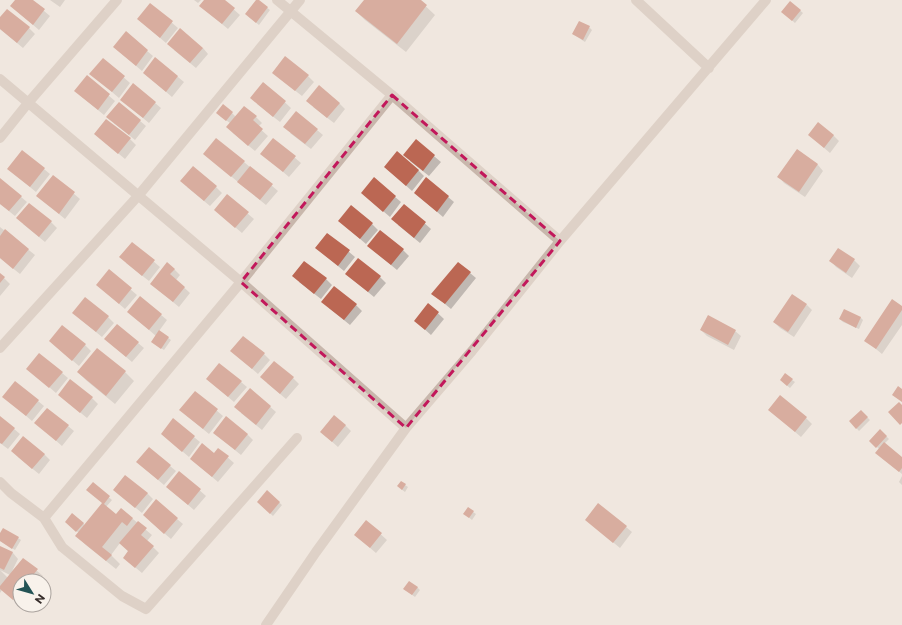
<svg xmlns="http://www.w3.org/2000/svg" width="902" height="625" viewBox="0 0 902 625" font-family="Montserrat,sans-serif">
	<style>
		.shadow { fill: #0003; fill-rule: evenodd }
		.building { fill: #bb6753 }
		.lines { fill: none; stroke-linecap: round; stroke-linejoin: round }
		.minor { stroke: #c8b7ac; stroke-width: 10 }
		.marked { fill: none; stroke: #c2185b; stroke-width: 3; stroke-dasharray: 8 5; stroke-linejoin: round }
	</style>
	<rect width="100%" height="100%" fill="#f0e7df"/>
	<path class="shadow" d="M16,0H31L50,16L39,30L11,6Z
		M50,0H65L60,7Z
		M194,0H201L198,3Z
		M205,0H223L240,15L228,29L200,6Z
		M257,0L270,10L259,25L249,17Z
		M365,0H419L435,15L406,52L365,20L356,11Z
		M790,2L803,13L795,23L785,14Z
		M150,4L178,28L166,43L138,19Z
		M0,19L29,28L35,34L23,48L0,29Z
		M589,27L592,30L585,42L573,34Z
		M126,33L153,56L142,71L114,47Z
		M203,48L208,54L196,68L174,50Z
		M103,59L130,83L119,98L91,74Z
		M156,59L184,82L172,97L144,73Z
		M308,76L314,82L302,96L279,78Z
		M87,77L115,101L104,115L82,97Z
		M264,83L291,108L280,122L257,104Z
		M119,103L146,126L135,140L114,123Z
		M155,103L161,108L149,123L127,105Z
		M339,103L345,109L334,123L313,107Z
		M232,113L236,117H256L262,123L258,127L268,136L255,151L233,133L230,123L220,116Z
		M317,130L323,135L311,149L290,133Z
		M95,134L130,139L136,145L125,159Z
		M809,135H833L839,141L830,153Z
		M273,139L301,163L289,177L268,159Z
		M416,141L441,162L429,176L410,161Z
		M797,150L818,165L823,171L805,197L784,183L779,177Z
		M22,151L50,174L36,192L14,174Z
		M210,159L244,162L278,191L266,205Z
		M385,167L418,170L424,176L412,191Z
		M53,176L80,199L65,219L43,201Z
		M0,179L27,202L15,216L0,204Z
		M374,179L401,202L390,217L362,193Z
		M427,179L454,202L443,217L415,193Z
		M187,187H216L222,193L210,206Z
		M227,196L254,219L242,233L221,215Z
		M404,205L431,229L420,243L398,225Z
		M51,222L57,228L45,242L23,224Z
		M372,224L378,230L366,244L345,226Z
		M0,227L35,255L20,274L0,258Z
		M328,234L355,257L344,271L316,248Z
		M132,243L160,267L149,281L126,263Z
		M403,250L409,256L397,270L374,251Z
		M854,260L860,266L852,278L836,267L831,261Z
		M174,269L180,275L176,280L190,293L179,307L151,284Z
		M109,271L137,295L125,309L97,285Z
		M470,273L476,278L451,309L433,294Z
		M0,274L10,284L0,296Z
		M346,274L380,277L386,283L374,297Z
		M326,279L332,285L321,299L299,282Z
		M140,297L167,320L159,331L171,340L164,350L155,344L156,336L134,317Z
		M428,304L444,319L431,335L421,326Z
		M356,305L362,311L350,325L329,308Z
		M807,305L812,310L794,337L780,328L774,322Z
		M902,307V325L882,354L865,340Z
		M844,310L861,318L863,320L859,329L843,322L840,319Z
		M108,317L114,323L102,337L80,319Z
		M701,330L735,331L741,336L734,350L707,336Z
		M50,341L85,345L91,351L79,366Z
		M138,343L144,348L132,362L112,345Z
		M231,351L264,354L270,360L258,374Z
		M78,372H125L134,381L115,404L87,381Z
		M62,373L68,378L56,393L34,374Z
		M293,378L299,384L286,399L267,383Z
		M207,379L241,382L247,387L234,402Z
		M792,380L795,382L790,388L784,383Z
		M250,389L276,412L262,430L241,413Z
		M195,392L223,416L209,434L187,416Z
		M4,397L38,401L44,406L32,421Z
		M92,398L98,404L87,418L65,400Z
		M769,410L806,418L812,424L801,437Z
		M861,411L870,420L859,431L850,421Z
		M0,417L20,434L8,449L0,443Z
		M173,420L200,442L189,457L162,434Z
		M36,423L68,426L74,431L62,446Z
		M345,425L351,431L338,447L321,432Z
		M880,430L889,439L884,444L902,458V474L882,458L879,449L871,441Z
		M247,434L253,440L241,455L220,438Z
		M218,449L234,463L218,482L191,459L214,454Z
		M44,454L50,460L39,474L18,457Z
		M170,466L176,471L164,485L144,468Z
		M179,472L206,496L194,510L167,487Z
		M902,476V485L899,482Z
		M93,484L112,500L106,507L116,515L121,509L152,535L147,541L159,553L142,573L130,563L129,552L120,543L111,555L120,564L116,569L86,545L77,536L79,533L69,525L83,523L85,526L103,503Z
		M405,485L408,487L405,492L401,489Z
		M114,490L147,493L153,499L142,513Z
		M267,492L282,505L273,516L258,502Z
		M473,512L476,514L472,520L467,516Z
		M177,519L183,524L171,539L150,521Z
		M366,521L387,540L376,553L355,535Z
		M592,525L626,527L632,532L620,548Z
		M0,535L18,538L21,540L15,550L0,541Z
		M0,547L13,553L18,559L12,571L23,559L43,576L39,581H20V605L2,590L0,593ZM0,570L10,575L8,578Z
		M417,587L420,590L415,597L404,589Z"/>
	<path class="building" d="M15,0H33L45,9L33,25L10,6Z
		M204,0H225L235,8L222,24L199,6Z
		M256,0H259L268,7L256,23L245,14Z
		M364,0H421L427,5L397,44L355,11Z
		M790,1L801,10L792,21L781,12Z
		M150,3L173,21L160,38L137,19Z
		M7,9L30,27L17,43L0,29V17Z
		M579,21L590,26L583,40L572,34Z
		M180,28L203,48L190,63L167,44Z
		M126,31L148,50L136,66L113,47Z
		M285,56L309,75L295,91L272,73Z
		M155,57L178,76L166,92L143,73Z
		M103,58L125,76L112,92L89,74Z
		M87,75L110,94L98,110L74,91Z
		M263,82L286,101L273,117L250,98Z
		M133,83L156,102L143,118L120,100Z
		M319,85L340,103L327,118L306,101Z
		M119,102L141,120L129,135L106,117Z
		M223,104L233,112L226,121L216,113Z
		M244,106L257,116L253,120L263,129L248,146L226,127Z
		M296,111L318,129L305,144L283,127Z
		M106,119L131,138L118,154L94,134Z
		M818,122L834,135L824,148L808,135Z
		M216,138L245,161L231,177L203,154Z
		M273,138L296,156L283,172L260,154Z
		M416,139L435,155L423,171L403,155Z
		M797,149L818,164L799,192L777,177Z
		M22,150L45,168L30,187L7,169Z
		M397,151L419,170L406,186L384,167Z
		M193,166L217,186L204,201L180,181Z
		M250,166L273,184L260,200L237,182Z
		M53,175L75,192L59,214L36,196Z
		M374,177L396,196L383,212L361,193Z
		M426,177L449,196L437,212L414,193Z
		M0,178L22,196L9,211L0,204Z
		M227,194L249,212L235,228L214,210Z
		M29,203L52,221L39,237L16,218Z
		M404,204L426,222L414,238L391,219Z
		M351,205L373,223L360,239L338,221Z
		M5,229L29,249L13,269L0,258V236Z
		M380,230L404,249L391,265L367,246Z
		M327,233L350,250L338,266L315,248Z
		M132,242L155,260L142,276L119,257Z
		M838,248L855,259L846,273L829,261Z
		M358,258L381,276L368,292L345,274Z
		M304,261L327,278L314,294L292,276Z
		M167,262L175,269L170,274L185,287L173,302L150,284Z
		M458,262L471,272L445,304L431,294Z
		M109,269L132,288L119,304L96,285Z
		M0,273L5,277L0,283Z
		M334,286L357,304L344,320L321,302Z
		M792,294L807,304L788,332L773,322Z
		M140,296L162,314L149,330L127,312Z
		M85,297L109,316L96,332L72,313Z
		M892,299L902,306V310L876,349L864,341Z
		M428,303L439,312L425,330L414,321Z
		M844,309L861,317L856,328L839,319Z
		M708,315L736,330L728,345L700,330Z
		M117,324L139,342L126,357L104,339Z
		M62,325L86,344L72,361L49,341Z
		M159,330L169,337L161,349L151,342Z
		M243,336L265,353L252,369L230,351Z
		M97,348L126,371L106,396L77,372Z
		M39,353L63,372L49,388L26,369Z
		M274,361L294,377L280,394L260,377Z
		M219,363L242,381L228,397L206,379Z
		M785,373L793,379L787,386L780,380Z
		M70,379L93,397L80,413L58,395Z
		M15,381L39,400L26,416L2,397Z
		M898,386L902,389V402L892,395Z
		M250,388L271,406L256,425L234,407Z
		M195,391L218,409L203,429L179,410Z
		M780,395L807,417L795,432L768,410Z
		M899,402L902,405V423L900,425L888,412Z
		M47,408L69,425L56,441L34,423Z
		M861,410L868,417L856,429L849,421Z
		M334,415L346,425L332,442L320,432Z
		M0,416L15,428L2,444L0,443Z
		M226,416L248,434L235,450L213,433Z
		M173,418L195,436L182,452L161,434Z
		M880,429L887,436L876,448L869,441Z
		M23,436L45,454L32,469L11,451Z
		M884,442L902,457V468L899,472L875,453Z
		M202,443L214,453L218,448L229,456L212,477L190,459Z
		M149,447L171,465L158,480L136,462Z
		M179,471L201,489L188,505L166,487Z
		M125,475L148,493L135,508L113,490Z
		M401,481L406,484L402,490L397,486Z
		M93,482L110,496L104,504L116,514L121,508L133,518L127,526L122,522L102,547L112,555L106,561L75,536L102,503L86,490Z
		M267,490L280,502L270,514L257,502Z
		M156,499L178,518L164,534L143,515Z
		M598,503L627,526L613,543L585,520Z
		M468,507L474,511L469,518L463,514Z
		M72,513L84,523L76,532L65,522Z
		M366,520L382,533L370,548L354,535Z
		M138,521L147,528L141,535L154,546L135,568L123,558L128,551L119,543Z
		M3,528L19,537L12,549L0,541V533Z
		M0,546L13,552L4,570L0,568Z
		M23,558L38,569L28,581H20V592L13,600L0,589V586Z
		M409,581L418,587L412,595L403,589Z"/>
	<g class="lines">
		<path class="minor" d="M277,0L392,95L560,241
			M636,0L709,68
			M0,79L241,282L406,428
			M0,138L28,103L117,0
			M0,348L138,196L300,0
			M0,482L11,493L44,518L62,547L122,596L146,609L297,438
			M44,518L241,282L392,95
			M266,625L316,552L406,428L472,351L560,241L766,0"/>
	</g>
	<path d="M0 0H902V625H0ZM392,95L560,241L406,428L241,282Z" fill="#f0e7df" fill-opacity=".55" fill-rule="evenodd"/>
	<path class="marked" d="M392,95L560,241L406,428L241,282Z"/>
	<g transform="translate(32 593) rotate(127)"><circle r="19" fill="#f8f2eb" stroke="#aaa39e"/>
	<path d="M0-3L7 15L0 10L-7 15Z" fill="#235354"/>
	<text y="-6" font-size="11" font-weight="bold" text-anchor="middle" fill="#362d2a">N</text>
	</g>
</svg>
